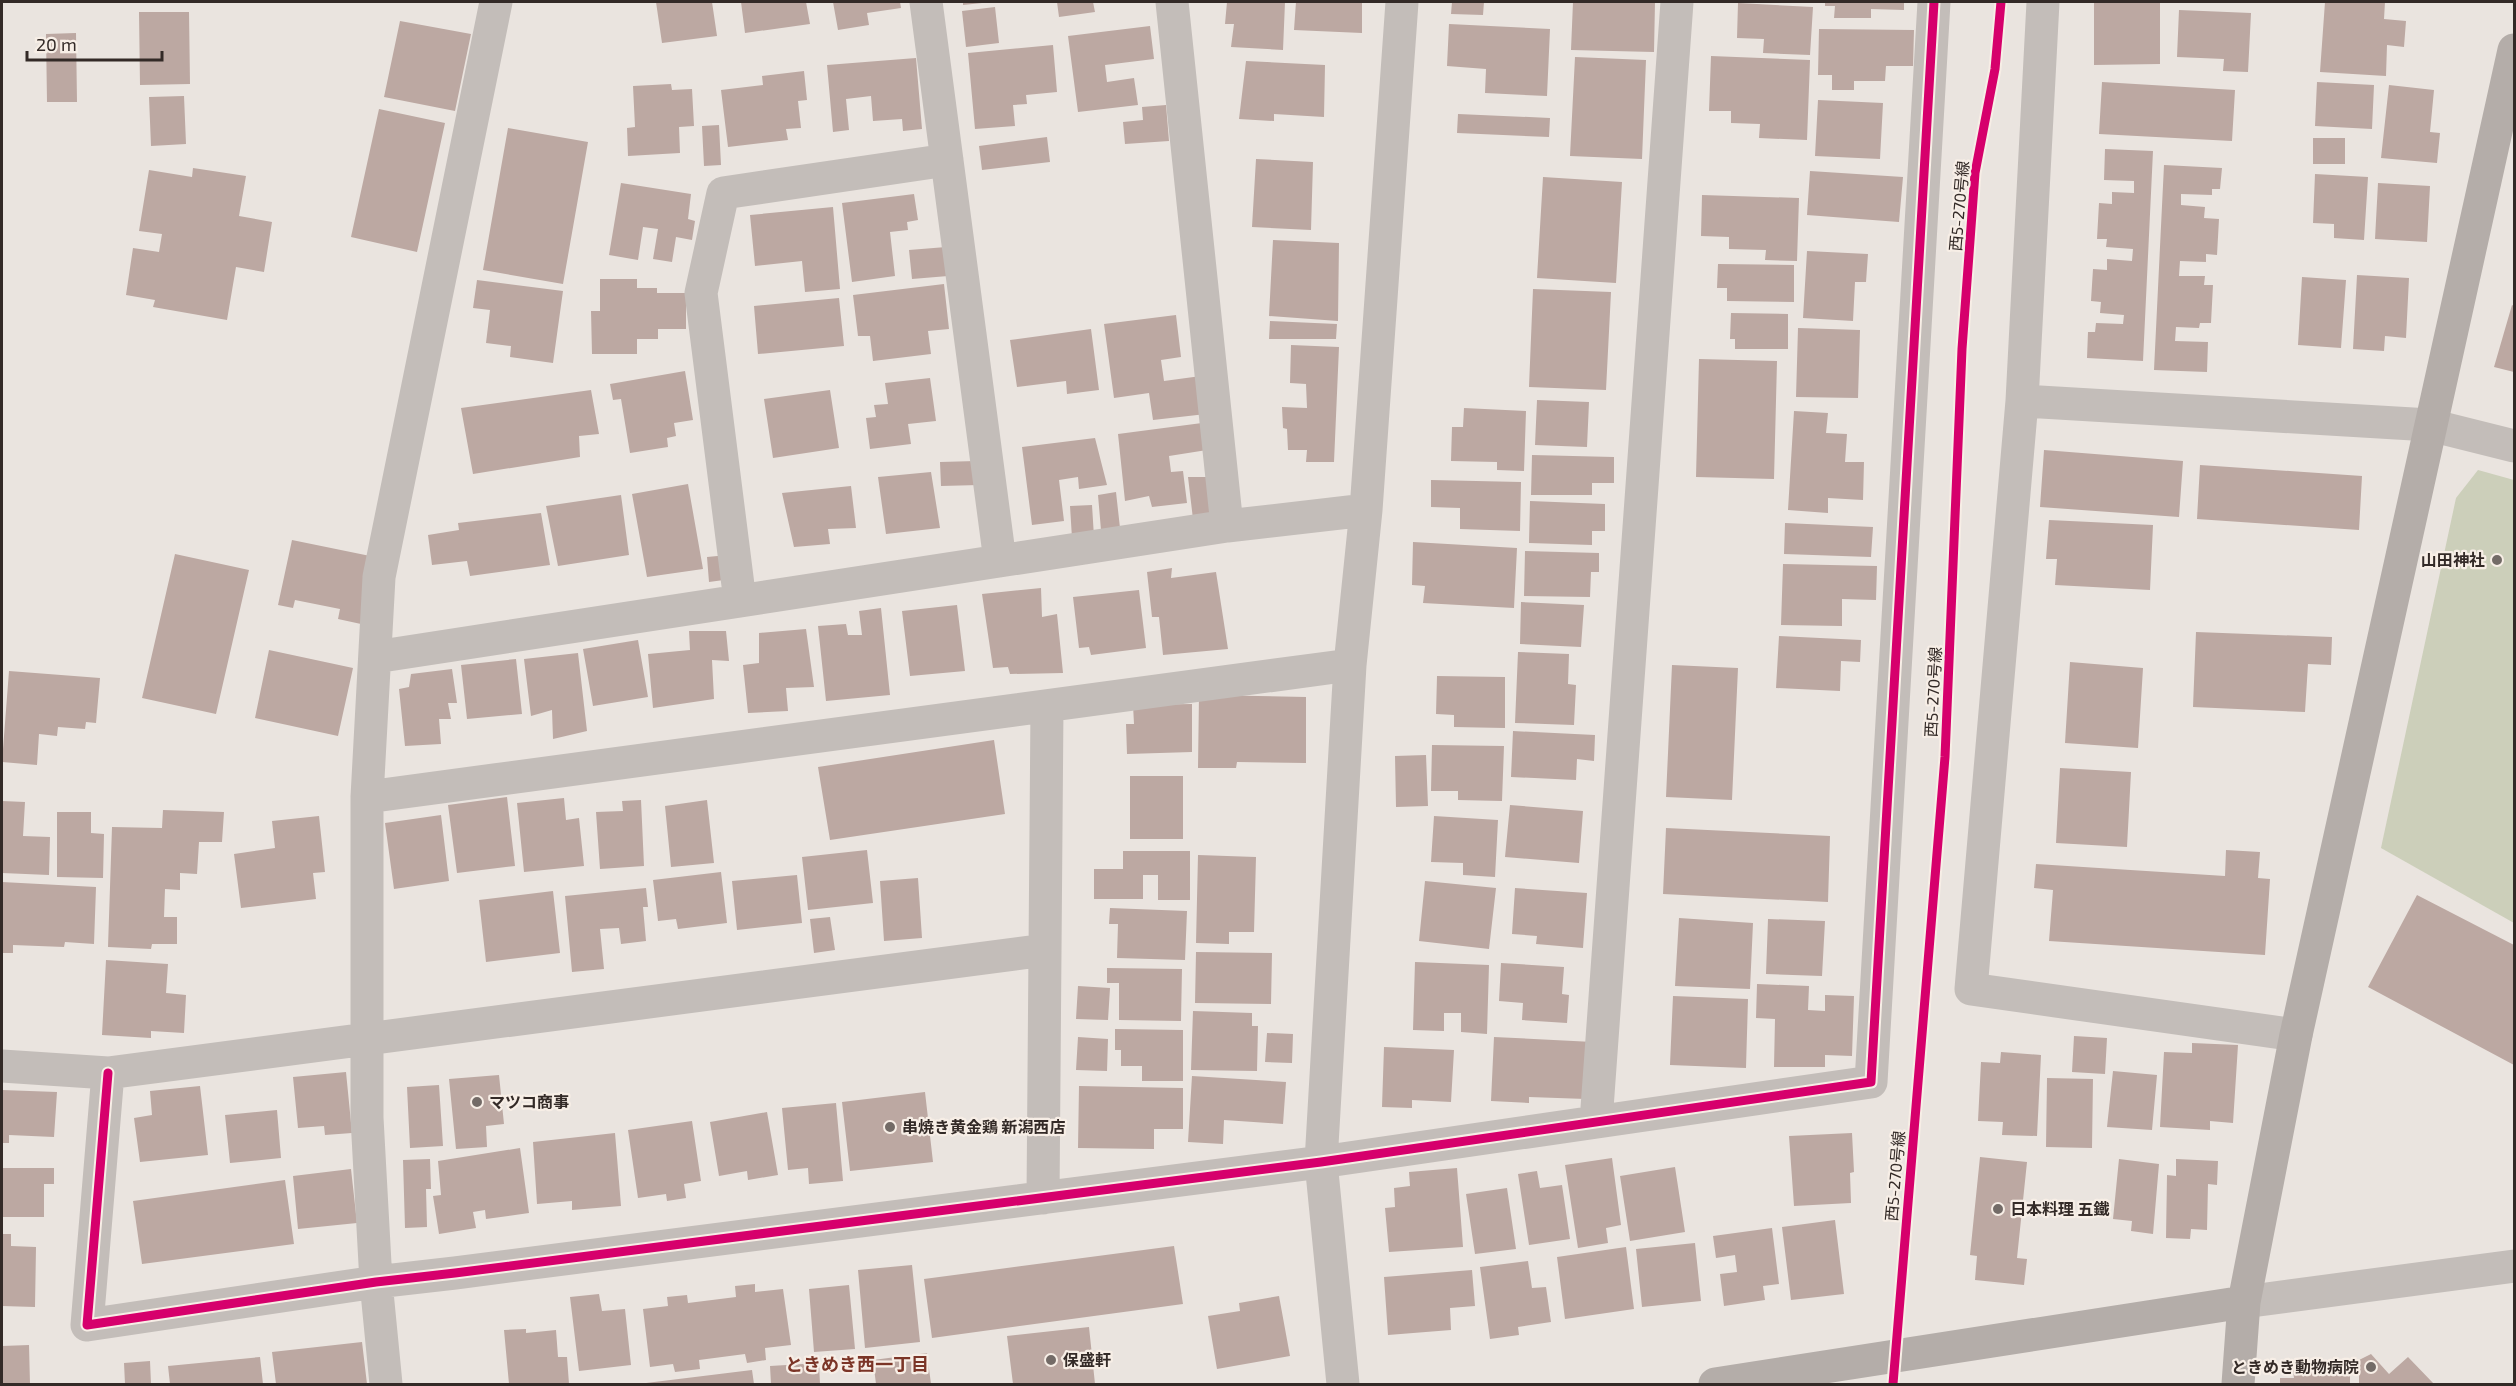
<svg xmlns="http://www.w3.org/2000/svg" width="2516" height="1386" viewBox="0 0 2516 1386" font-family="'Exo 2','Noto Sans JP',sans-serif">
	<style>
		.green { fill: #cccfba }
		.building { fill: #bca8a2 }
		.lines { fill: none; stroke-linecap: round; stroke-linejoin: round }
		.street { stroke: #c3bdb9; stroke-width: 33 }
		.secondary { stroke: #b4ada9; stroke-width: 33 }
		.cycleway-casing { stroke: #f7eee6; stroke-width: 13 }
		.cycleway { stroke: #d6006c; stroke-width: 9 }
		.poi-dot { fill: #736b67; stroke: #f7eee6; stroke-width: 2 }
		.labels { text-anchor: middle; stroke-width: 4.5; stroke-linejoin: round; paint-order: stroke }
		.street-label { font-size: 16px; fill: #332a27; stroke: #f7eee6 }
		.poi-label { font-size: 16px; font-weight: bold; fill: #332a27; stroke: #f7eee6; text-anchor: start }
		.neighbourhood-label { font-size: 18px; font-weight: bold; fill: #7b3527; stroke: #f7eee6 }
	</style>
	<rect width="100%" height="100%" fill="#eae4df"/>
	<path class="green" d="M2478,470L2514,480V923L2381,848L2456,498Z"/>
	<path class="building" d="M656,2H712L717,36L662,43Z
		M741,2H806L810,24L745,33Z
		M833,2H900L901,8L867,13L869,25L838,30Z
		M963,2H982V3L963,5Z
		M1057,2H1093L1095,12L1059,17Z
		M1227,2H1285L1283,50L1231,47L1234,24H1225Z
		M1296,2H1362V33L1294,30Z
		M1452,2H1484L1483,15L1451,14Z
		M1573,2H1655L1654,52L1571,50Z
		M1825,2H1904V10L1871,9V18H1834L1835,6H1825Z
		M2160,2V64L2094,65V3Z
		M2325,2H2385L2384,19L2406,21L2404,47L2387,45L2386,76L2320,72Z
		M1738,3L1813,7L1810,55L1763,53L1764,39L1737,38Z
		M995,7L999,43L966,47L962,11Z
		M2179,10L2251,13L2248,72L2223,71L2224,59L2177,57Z
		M139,12H189L190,84L140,85Z
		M400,21L471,34L455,111L384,97Z
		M1449,24L1550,29L1547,96L1485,93L1486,69L1447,66Z
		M1150,26L1154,59L1105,65L1107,82L1134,78L1138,105L1078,112L1068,36Z
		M1819,29L1914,30L1913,66H1886L1885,81H1854V90H1832V75H1818Z
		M76,33L77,102H47L46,34Z
		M1053,45L1057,92L1026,95L1027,104L1013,105L1015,126L975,129L968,53Z
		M1711,56L1810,60L1807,140L1759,138L1760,124L1731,123V111H1709Z
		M1575,57L1646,60L1642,159L1570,156Z
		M916,58L922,129L903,131L902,119L873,121L871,96L846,99L849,130L833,132L827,65Z
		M1246,61L1325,65L1324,117L1274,114V121L1239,119Z
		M804,71L807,100L798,101L801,128L786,129L788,140L728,147L721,90L763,85L762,76Z
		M2102,82L2235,90L2232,141L2099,134Z
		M2317,82L2374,85L2372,129L2315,126Z
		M671,84L672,90L692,89L694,126L679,127L680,153L628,156L627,128L635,127L633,86Z
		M2389,85L2434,90L2430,132L2440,133L2437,163L2381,158Z
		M184,96L186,144L151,146L149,97Z
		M1818,100L1883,103L1880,159L1815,156Z
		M1166,105L1169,141L1125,144L1123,122L1143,120L1142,107Z
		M379,109L445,123L417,252L351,237Z
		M1458,114L1550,118L1549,137L1457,133Z
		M719,125L721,165L704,166L702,126Z
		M508,128L588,142L563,284L483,270Z
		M1047,137L1050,162L982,170L979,146Z
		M2313,138H2345V164H2313Z
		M2105,149L2153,151L2143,361L2087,358L2088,332H2095L2096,323L2123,324L2124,315L2100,313L2101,302L2091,301L2093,269L2107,270V259L2132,261L2133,249L2106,247L2107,239H2097L2099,203L2112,204V192L2134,193V181L2104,180Z
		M1256,159L1313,162L1311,230L1252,227Z
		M2164,165L2222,168L2220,189H2212V195L2181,194V205L2205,207L2204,218L2219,219L2217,255L2206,254V262L2180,261L2179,276H2205L2204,285H2213L2211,323H2200L2199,328L2176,327L2175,341L2208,342L2207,372L2154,370Z
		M193,168L246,176L239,216L272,222L264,272L236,267L227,320L153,307L155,300L126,295L133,248L159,252L162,234L139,231L149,170L192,177Z
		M1810,171L1903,177L1899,222L1807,215Z
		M2315,174L2368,177L2364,240L2334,238V224L2313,223Z
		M1543,177L1622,182L1616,283L1537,278Z
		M621,183L691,194L688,219L695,221L692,240L676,237L672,262L653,259L658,229L643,227L638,260L609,255Z
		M2378,183L2430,186L2427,242L2375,239Z
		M914,194L918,220L907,222L908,230L890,232L895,276L852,282L842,203Z
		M1702,195L1799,198L1797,261L1765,260L1766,250L1729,249V237L1701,236Z
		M833,207L840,289L805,292L802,261L755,266L750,215Z
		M1273,240L1339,243L1338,321L1269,316Z
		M946,247L948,276L912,279L909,250Z
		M1807,251L1868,254L1866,282H1855L1853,321L1803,318Z
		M1718,264L1794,265V302L1727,301V288H1717Z
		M2357,275L2409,278L2406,338L2385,336L2384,351L2353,349Z
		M2302,277L2346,280L2341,348L2298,345Z
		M600,279H637V288H657V293H686V329H658V339H637V354H592L591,311H600Z
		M477,280L563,291L553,363L510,357L511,346L486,343L490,310L473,308Z
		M944,284L949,329L928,331L931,354L873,361L870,336H858L853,295Z
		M1533,289L1611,292L1606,390L1529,387Z
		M839,298L844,346L758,354L754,306Z
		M2512,305L2514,306V372L2494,367Z
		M1731,313L1788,314V349H1735V339H1730Z
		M1176,315L1181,357L1161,360L1164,381L1201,376L1206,414L1153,420L1149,393L1114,398L1104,324Z
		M1270,321L1337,324L1336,339H1269Z
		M1798,328L1860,330L1858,398L1796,397Z
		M1091,329L1099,390L1067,394L1066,381L1017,387L1010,340Z
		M1291,345L1339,347L1334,462H1306L1307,450H1288L1287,429L1283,428L1282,407L1307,408L1306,384L1290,383Z
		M1699,359L1777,361L1774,479L1696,477Z
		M685,371L693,420L674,423L676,436L667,438L668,447L630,453L621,399L613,400L610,384Z
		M930,378L936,421L908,424L911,444L870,449L866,418L876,417L874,405L888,404L885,383Z
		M591,390L599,434L579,436L580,457L473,474L461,408Z
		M830,390L839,448L773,458L764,399Z
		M1537,400L1589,402L1587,447L1535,445Z
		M1464,408L1526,411L1524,471L1497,470V462L1451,461L1452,427H1463Z
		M1794,411L1828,413L1826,433L1847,434L1845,462H1864L1863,500L1828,498V513L1788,510Z
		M1202,423L1207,450L1169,456L1171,472L1183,471L1187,503L1152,507L1149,496L1125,501L1118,434Z
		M1095,438L1107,485L1079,489L1078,477L1059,480L1064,521L1032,525L1022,447Z
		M2044,450L2183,461L2179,517L2040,507Z
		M1532,455L1614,457V483H1592V495H1531Z
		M976,461L979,485L941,486L940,462Z
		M2200,465L2362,476L2359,530L2197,519Z
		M931,472L940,528L886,534L878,477Z
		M1188,477H1212L1215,518L1193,519Z
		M1431,480L1521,482L1520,531L1460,529V508L1431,507Z
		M688,484L703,569L647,577L632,494Z
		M851,486L856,528L828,529L830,544L794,547L782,493Z
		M1116,492L1120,528L1101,530L1098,495Z
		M621,495L629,555L558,566L546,506Z
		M1530,501L1605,504V531H1592V545L1529,543Z
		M1092,505L1094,537L1072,538L1070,506Z
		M541,513L550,565L470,576L467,561L432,565L428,535L459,530L458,523Z
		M2049,520L2153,525L2150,590L2055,585L2057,559H2046Z
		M1785,523L1873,527L1871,557L1784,554Z
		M292,540L375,557L361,624L338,619L340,609L295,600L293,608L278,605Z
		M1413,542L1517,548L1514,608L1423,603L1425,586L1412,585Z
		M1525,551L1599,553V572H1591L1590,597L1524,596Z
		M175,554L249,570L216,714L142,698Z
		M728,555L731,579L709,582L707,557Z
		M1783,564L1877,566L1876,600L1842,599V626L1781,625Z
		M1172,568L1171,578L1216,572L1228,649L1163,655L1159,617H1152L1147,572Z
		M1041,588L1042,617L1057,614L1063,673L1010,674L1008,667L993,668L982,594Z
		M1139,590L1146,648L1091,655L1089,647L1079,648L1073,597Z
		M1521,602L1584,605L1581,647L1520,644Z
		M957,605L965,671L910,676L902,611Z
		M881,608L890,695L826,701L818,626L846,624L848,635H862L859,611Z
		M806,629L814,687L786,688L788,711L748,713L743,665L759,663V633Z
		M689,631H726L729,661L712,660L714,699L653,708L648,654L690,650Z
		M2196,632L2332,637L2331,665L2308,664L2305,712L2193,707Z
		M1779,636L1861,640L1860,662L1841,661L1840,691L1776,688Z
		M638,640L648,697L593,706L583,649Z
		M269,650L353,668L338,736L255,718Z
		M1518,652L1569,654L1568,684L1576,685L1574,725L1515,723Z
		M578,653L587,731L553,739L552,710L531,716L524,659Z
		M516,659L522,714L467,719L461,665Z
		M2070,662L2143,668L2138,748L2065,743Z
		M1672,665L1738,668L1732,800L1666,797Z
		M452,669L457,703H448L451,719H439L441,744L405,746L399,689L409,687L411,674Z
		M9,671L100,678L96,723L86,722L85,729L58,727L57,736L39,734L37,765L2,762Z
		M1437,676L1505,677V728L1454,727V715L1436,714Z
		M1199,695L1306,697V763L1237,762L1236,768H1198Z
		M1192,704V752L1127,754L1126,724H1134L1133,705Z
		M1513,731L1595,735L1594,761L1577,759L1576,780L1511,777Z
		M994,740L1005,814L830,840L818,767Z
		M1432,745L1504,746L1502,801L1458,800V791H1431Z
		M1426,755L1428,806L1396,807L1395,756Z
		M2060,768L2131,772L2127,847L2056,843Z
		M1130,776H1183V839H1130Z
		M507,797L515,866L457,873L448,805Z
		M564,798L566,820L579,818L584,866L524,872L517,803Z
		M641,800L644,866L600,869L596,812L623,811L622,801Z
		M707,800L714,863L671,867L665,806Z
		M2,801L25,802L23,836L50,837L49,875L2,873Z
		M1510,805L1583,811L1579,863L1505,857Z
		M163,810L224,812L222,842H199L197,874L180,873V890L165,889L164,917H177V944H152L151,949L108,947L112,827L162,828Z
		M57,812H91V833L104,834L103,878L57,877Z
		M441,815L449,881L394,889L385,823Z
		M319,816L325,872L313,873L316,899L241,908L234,854L275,848L272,821Z
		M1434,816L1498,820L1495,877L1463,875V863L1431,862Z
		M1666,828L1830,836L1828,902L1663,894Z
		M867,850L873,903L808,910L802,857Z
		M2226,850L2260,852L2258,878L2270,879L2265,955L2049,941L2053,890L2034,888L2036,864L2225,876Z
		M1123,851H1190V900H1158V875H1143V899H1094V869H1123Z
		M1198,855L1256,857L1254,932H1229V944L1196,943Z
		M721,872L727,923L678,929L676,919L658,921L653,880Z
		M797,875L802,923L737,930L732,881Z
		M918,878L922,938L884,941L880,881Z
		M1425,881L1496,888L1489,949L1419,941Z
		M2,882L96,887L94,944L65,942L64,947L13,945V953H2Z
		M646,888L648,907H643L646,941L621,944L619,928L600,929L604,969L572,972L565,896Z
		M1515,888L1587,893L1583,948L1536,944L1537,936L1512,934Z
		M553,891L560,953L486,962L479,900Z
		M2417,895L2514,945V1065L2368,987Z
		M1110,908L1187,911L1185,960L1117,958L1118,924H1109Z
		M830,917L835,950L814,953L810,919Z
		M1679,918L1753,923L1750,989L1675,986Z
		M1768,919L1825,921L1822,976L1766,974Z
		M1196,952L1272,953L1271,1004L1195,1003Z
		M106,960L168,964L166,993L186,995L184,1033L151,1031V1038L102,1035Z
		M1415,962L1489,965L1487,1034L1461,1032V1013H1444V1031L1413,1030Z
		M1501,963L1564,967L1562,994L1569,995L1567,1023L1522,1020L1523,1003L1499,1001Z
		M1107,968L1182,969L1181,1021L1119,1020V983H1107Z
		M1757,984L1809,986L1808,1010L1825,1011V995L1854,996L1852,1056L1825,1055V1067H1774L1775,1019L1756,1018Z
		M1078,986L1110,988L1108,1020L1076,1019Z
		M1673,996L1748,999L1746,1068L1670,1065Z
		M1193,1011L1252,1013V1026H1258L1257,1071L1191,1070Z
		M1115,1029L1183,1030V1081H1142V1066H1121V1050H1115Z
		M1267,1033L1293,1034L1292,1063L1265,1062Z
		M2074,1036L2107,1038L2105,1074L2072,1072Z
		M1078,1037L1108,1039L1107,1071L1076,1070Z
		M1494,1037L1593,1042L1586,1099L1529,1097V1103L1491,1101Z
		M2192,1043L2238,1045L2233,1123L2210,1121V1130L2160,1127L2164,1052L2192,1053Z
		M1384,1047L1454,1050L1451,1102L1412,1100V1108L1382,1107Z
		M2001,1052L2041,1055L2037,1136L2002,1135L2003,1122L1978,1121L1981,1062L2000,1063Z
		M2113,1071L2157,1075L2152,1130L2107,1127Z
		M346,1072L352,1133L325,1135L324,1126L298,1128L293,1077Z
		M499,1075L504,1124L486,1126L487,1147L456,1149L449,1079Z
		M1192,1076L1286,1082L1283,1124L1224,1120L1223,1144L1188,1142Z
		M2047,1078L2093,1079L2092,1148L2046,1147Z
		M439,1085L443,1146L410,1148L407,1087Z
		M200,1086L208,1155L140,1162L134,1118L152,1115L150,1091Z
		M1079,1086L1183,1088V1129H1154V1149L1078,1148Z
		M2,1090L57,1092L54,1137L9,1135V1143H2Z
		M925,1092L933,1162L850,1171L842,1102Z
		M836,1103L843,1181L809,1184L808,1168L788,1170L782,1108Z
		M277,1110L281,1158L230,1163L225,1115Z
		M767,1112L778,1175L748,1180L747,1171L719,1176L710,1122Z
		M692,1121L701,1181L684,1184L686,1198L667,1201L666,1194L638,1198L628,1130Z
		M615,1133L621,1206L572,1210V1201L537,1204L533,1142Z
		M1852,1133L1854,1172L1850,1173L1851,1203L1794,1206L1789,1136Z
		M520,1148L529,1213L486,1219L485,1210L473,1212L476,1228L439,1234L433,1196L441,1195L438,1161Z
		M1980,1157L2027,1162L2017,1258L2027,1259L2024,1285L1975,1280L1977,1256L1970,1255Z
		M1612,1158L1621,1225L1606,1228L1608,1243L1578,1248L1565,1165Z
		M430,1159L431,1189H426L427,1227L405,1228L403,1160Z
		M2119,1159L2159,1164L2153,1234L2131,1231L2132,1221L2113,1219Z
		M2176,1159L2218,1161L2217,1185L2208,1184L2207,1230L2191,1229L2190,1239L2166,1238L2167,1175L2176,1176Z
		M1675,1167L1685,1232L1630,1241L1620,1176Z
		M2,1168H54V1184H44V1217H2Z
		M1457,1168L1463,1247L1389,1252L1385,1208L1395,1207L1394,1188L1410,1186L1409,1172Z
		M351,1169L357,1223L298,1229L293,1176Z
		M1537,1171L1540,1188L1562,1185L1570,1239L1529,1245L1518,1174Z
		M285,1180L294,1244L142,1264L133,1201Z
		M1507,1188L1516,1249L1475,1254L1466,1194Z
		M1835,1220L1844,1294L1791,1300L1782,1227Z
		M1772,1228L1779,1284L1763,1286L1765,1300L1724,1306L1720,1274L1737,1272L1735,1255L1716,1258L1713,1236Z
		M2,1234H11V1246L36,1247L35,1307L2,1306Z
		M1695,1243L1701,1301L1642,1307L1636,1249Z
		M1174,1246L1183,1304L932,1338L924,1279Z
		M1626,1247L1634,1309L1565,1319L1557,1257Z
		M1528,1261L1532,1288L1546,1287L1551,1322L1518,1327L1519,1335L1490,1339L1480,1267Z
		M912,1265L920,1342L865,1348L858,1270Z
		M1472,1270L1475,1306L1450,1308L1451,1330L1388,1335L1384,1277Z
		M755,1284V1292L783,1289L791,1345L765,1348L766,1360L747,1363L745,1354L699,1360L700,1369L675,1372L673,1364L650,1367L643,1309L668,1306L667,1297L687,1295L688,1303L736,1297L735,1286Z
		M849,1285L855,1349L814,1352L809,1289Z
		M599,1294L602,1311L625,1309L631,1365L579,1371L570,1297Z
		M1279,1296L1290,1356L1217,1369L1208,1316L1240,1311L1239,1303Z
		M1089,1327L1095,1384H1013L1007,1336Z
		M526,1329V1333L556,1330L558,1357H567L569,1384H509L504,1330Z
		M362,1342L367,1384H276L272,1352Z
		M29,1345L30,1384H2V1346Z
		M927,1353L931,1384H876L873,1360Z
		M2371,1354L2389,1374L2408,1357L2434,1384H2359V1360Z
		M260,1357L263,1384H170L168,1366Z
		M150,1361L151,1384H125L124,1363Z
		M819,1363L820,1384H771L770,1366Z
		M2292,1364H2350V1384H2280V1378H2294Z
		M752,1370L754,1384H646V1383Z"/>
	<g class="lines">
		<path class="street" d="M926,2L1000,561
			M1172,2L1227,526L1366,510
			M2043,2L2022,401L1971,989L2296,1035
			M2022,401L2430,425L2514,446
			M740,601L701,293L723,193L947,160
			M375,657L1227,526
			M367,797L1350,665
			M2,1066L108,1073L1045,950
			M108,1073L87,1325L376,1282L455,1273L1321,1162L1871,1082L1934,2
			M1596,1122L1677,2
			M1043,1198L1047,706
			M2244,1302L2514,1266
			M386,1384L376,1282L367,1118V797L379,577L496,2
			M1343,1384L1321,1162L1350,665L1366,510L1402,2"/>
		<path class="secondary" d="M1715,1384L2244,1302
			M2238,1384L2244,1302L2296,1035L2514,50"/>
		<defs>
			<path id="cycleway" d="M108,1073L87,1325L376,1282L455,1273L1321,1162L1871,1082L1934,2
				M1893,1384L1945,757L1962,349L1975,173L1995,69L2001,2"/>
		</defs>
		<use href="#cycleway" class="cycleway-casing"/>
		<use href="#cycleway" class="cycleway"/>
	</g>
	<g class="poi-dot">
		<circle cx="2497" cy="560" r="6"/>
		<circle cx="477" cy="1102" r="6"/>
		<circle cx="890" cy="1127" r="6"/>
		<circle cx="1998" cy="1209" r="6"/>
		<circle cx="1051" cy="1360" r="6"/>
		<circle cx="2371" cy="1367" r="6"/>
	</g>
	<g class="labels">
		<g class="street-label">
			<text transform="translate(1959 206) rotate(-85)" y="6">西5-270号線</text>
			<text transform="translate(1933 692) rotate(-87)" y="6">西5-270号線</text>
			<text transform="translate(1895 1176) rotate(-85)" y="6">西5-270号線</text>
		</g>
		<g class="poi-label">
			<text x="2485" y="566" text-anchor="end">山田神社</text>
			<text x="489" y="1108">マツコ商事</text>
			<text x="902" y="1133">串焼き黄金鶏 新潟西店</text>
			<text x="2010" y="1215">日本料理 五鐵</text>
			<text x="1063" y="1366">保盛軒</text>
			<text x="2359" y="1373" text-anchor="end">ときめき動物病院</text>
		</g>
		<g class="neighbourhood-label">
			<text x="857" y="1371">ときめき西一丁目</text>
		</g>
	</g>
	<rect width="2516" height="1386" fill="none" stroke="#332a27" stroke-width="6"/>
	<path d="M27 51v9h135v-9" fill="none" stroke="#332a27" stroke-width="3"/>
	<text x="36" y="51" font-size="18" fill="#332a27" stroke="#f7eee6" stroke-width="4.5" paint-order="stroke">20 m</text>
</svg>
